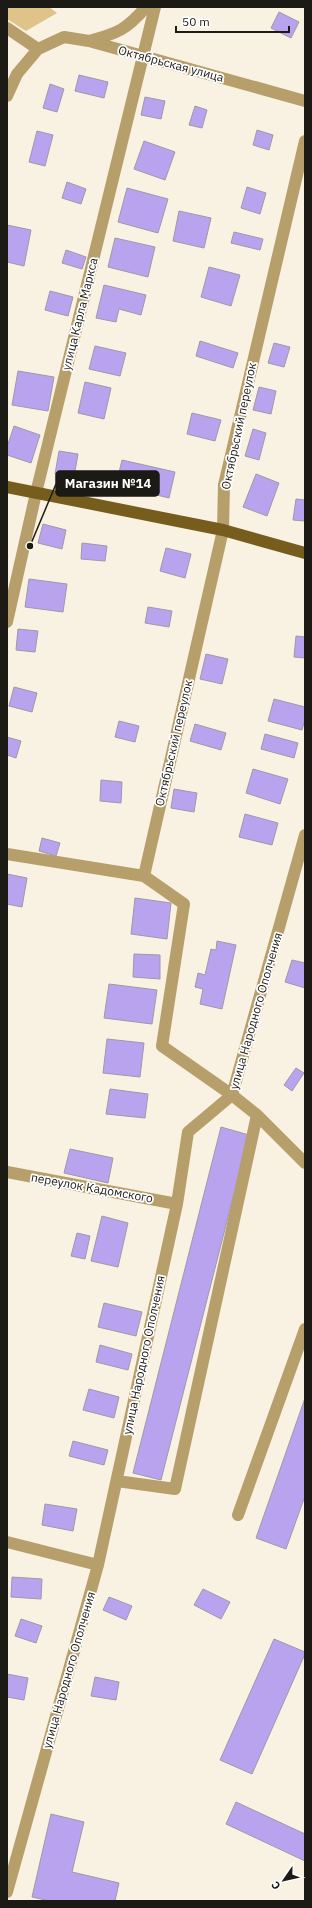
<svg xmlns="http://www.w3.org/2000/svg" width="312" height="1908" viewBox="0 0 312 1908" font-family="'IBM Plex Sans',sans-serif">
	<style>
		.park { fill: #dfc388 }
		.building { fill: #b9a3ee; stroke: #9d99a9 }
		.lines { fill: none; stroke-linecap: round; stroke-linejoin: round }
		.minor { stroke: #b79f6b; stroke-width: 12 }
		.major { stroke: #765d1e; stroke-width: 12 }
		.labels { text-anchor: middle; stroke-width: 3.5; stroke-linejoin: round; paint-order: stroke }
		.street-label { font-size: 12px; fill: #1c1a14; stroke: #fff }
		.leader { fill: none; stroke: #1c1a14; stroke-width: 1.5 }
		.callout-dot { fill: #1c1a14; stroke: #fff; stroke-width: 1.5 }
		.callout { fill: #1c1a14; stroke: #1c1a14; stroke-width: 1.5 }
		.callout-label { font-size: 13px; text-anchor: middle; font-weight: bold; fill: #fff }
	</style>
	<rect width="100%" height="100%" fill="#f9f1e1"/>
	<path class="park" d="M7,7H49L57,13L26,31L7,19Z"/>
	<path class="building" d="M279,12L299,22L291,38L271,28Z
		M79,75L108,82L104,98L75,91Z
		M50,84L64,89L57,112L43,108Z
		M145,97L165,101L161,119L141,115Z
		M195,106L207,110L202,128L189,125Z
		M257,130L273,135L269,150L253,145Z
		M37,131L53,135L45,166L29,162Z
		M144,141L175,152L165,180L134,169Z
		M67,182L86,189L81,204L62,198Z
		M247,187L266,193L260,214L241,208Z
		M127,188L168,199L158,233L118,222Z
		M179,211L211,218L204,248L173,241Z
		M7,225L31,230L24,266L7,262Z
		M234,232L263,239L260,250L231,243Z
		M115,238L155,247L148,277L108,267Z
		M66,250L86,257L82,269L62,263Z
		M209,267L240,275L231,306L201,297Z
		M104,285L146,295L141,315L119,309L116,322L96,318Z
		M50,291L73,297L68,316L45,310Z
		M200,341L238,353L233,368L196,356Z
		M274,343L290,347L284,367L268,363Z
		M95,346L126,353L120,376L89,369Z
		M18,371L54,377L48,411L12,405Z
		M85,382L111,388L104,419L78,413Z
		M259,387L276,391L271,414L253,410Z
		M192,413L221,420L215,441L187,434Z
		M14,426L40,435L31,463L7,455V447Z
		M253,429L266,433L259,460L245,456Z
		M59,451L78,454L74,477L55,474Z
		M122,460L175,472L169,498L116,485Z
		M256,474L279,483L267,516L243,507Z
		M296,499L305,500V521L293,520Z
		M43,524L66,530L62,549L38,543Z
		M82,543L107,546L105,561L81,559Z
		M166,548L191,554L185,578L160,571Z
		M29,579L67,584L63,612L25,607Z
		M148,607L172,611L169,627L145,623Z
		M18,629L38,631L35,652L16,650Z
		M296,636L305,637V658L294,657Z
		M206,654L228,659L222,684L200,679Z
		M14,687L37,693L32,712L9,706Z
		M274,699L305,707V719L302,730L268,721Z
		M119,721L139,726L135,742L115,737Z
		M195,724L226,733L221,750L190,741Z
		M265,734L298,743L294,758L261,749Z
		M7,737L21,741L16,758L7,755Z
		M253,769L288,779L280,804L246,793Z
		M101,780L122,782L121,803L100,801Z
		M174,789L197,793L194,812L171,808Z
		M245,814L278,823L272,845L239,837Z
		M42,838L60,843L56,856L39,851Z
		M7,874L27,878L22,907L7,904Z
		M135,898L171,903L167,939L131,934Z
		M217,941L236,945L222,1009L200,1004L203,989L195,987L198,973L205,975L211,949L216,950Z
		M134,954L160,955V979L133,977Z
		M292,960L305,963V988L285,982Z
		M109,984L157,990L152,1024L104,1018Z
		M107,1039L144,1043L140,1077L103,1073Z
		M296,1068L304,1073L292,1091L284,1085Z
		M110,1089L148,1094L145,1118L106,1114Z
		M221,1127L249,1135L161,1480L133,1473Z
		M70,1149L113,1158L108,1183L64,1173Z
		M102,1216L128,1223L118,1267L91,1261Z
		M77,1233L90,1236L85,1259L71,1256Z
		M104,1303L142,1312L136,1336L98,1327Z
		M100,1345L132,1354L128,1370L96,1362Z
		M89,1389L119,1397L114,1418L83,1410Z
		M305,1398V1496L286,1549L256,1538Z
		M73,1441L108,1450L104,1465L69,1456Z
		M45,1504L77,1509L73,1531L42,1525Z
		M12,1577L42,1579L41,1599L11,1597Z
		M203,1589L230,1602L221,1619L194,1605Z
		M109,1597L132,1606L126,1620L103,1610Z
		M21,1619L42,1626L36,1643L15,1636Z
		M274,1639L305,1652V1654L252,1774L220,1760Z
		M7,1674L28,1678L24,1700L7,1697Z
		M95,1677L119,1682L116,1700L91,1696Z
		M236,1802L305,1834V1861L226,1824Z
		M51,1814L84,1822L72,1872L119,1883L115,1901H50L32,1897Z"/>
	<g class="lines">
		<path class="minor" d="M7,28L38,49
			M89,41C118,33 126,30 146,7
			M7,96L17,74L38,49L64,37L89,41L305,101
			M7,622L36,493L155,7
			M7,854L144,876L184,904L162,1046L232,1095L257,1115L305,1163
			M144,876L223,530L224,485L305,141
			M7,1172L177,1204
			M117,1481L175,1489L257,1115
			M238,1515L305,1329
			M7,1542L98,1565
			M7,1892L98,1565L177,1204L188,1132L232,1095L305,835"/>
		<path class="major" d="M7,487L223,530L305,553"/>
	</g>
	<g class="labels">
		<g class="street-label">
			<text transform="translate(171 64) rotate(15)" y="4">Октябрьская улица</text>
			<text transform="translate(80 314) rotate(-76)" y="4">улица Карла Маркса</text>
			<text transform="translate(239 426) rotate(-78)" y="4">Октябрьский переулок</text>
			<text transform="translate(174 743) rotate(-77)" y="4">Октябрьский переулок</text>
			<text transform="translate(256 1011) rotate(-74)" y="4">улица Народного Ополчения</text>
			<text transform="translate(92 1188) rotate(10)" y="4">переулок Кадомского</text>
			<text transform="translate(144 1355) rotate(-78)" y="4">улица Народного Ополчения</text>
			<text transform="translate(69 1670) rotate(-74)" y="4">улица Народного Ополчения</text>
		</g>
	</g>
	<path class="leader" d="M30 546L56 484"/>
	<circle class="callout-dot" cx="30" cy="546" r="4"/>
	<rect class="callout" x="56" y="471" width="103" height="25" rx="4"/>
	<g class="callout-label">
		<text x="108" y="488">Магазин №14</text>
	</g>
	<rect width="312" height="1908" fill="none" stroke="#1c1a14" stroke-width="16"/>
	<g transform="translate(284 1880) rotate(236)" stroke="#ffffff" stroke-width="3" paint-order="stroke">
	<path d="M0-3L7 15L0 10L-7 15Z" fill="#1c1a14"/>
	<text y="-6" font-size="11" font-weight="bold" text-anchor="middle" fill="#1c1a14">С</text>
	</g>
	<path d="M176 26v6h113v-6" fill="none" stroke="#1c1a14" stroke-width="2"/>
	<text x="182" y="26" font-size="12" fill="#1c1a14" stroke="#ffffff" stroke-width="3" paint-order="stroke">50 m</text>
</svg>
